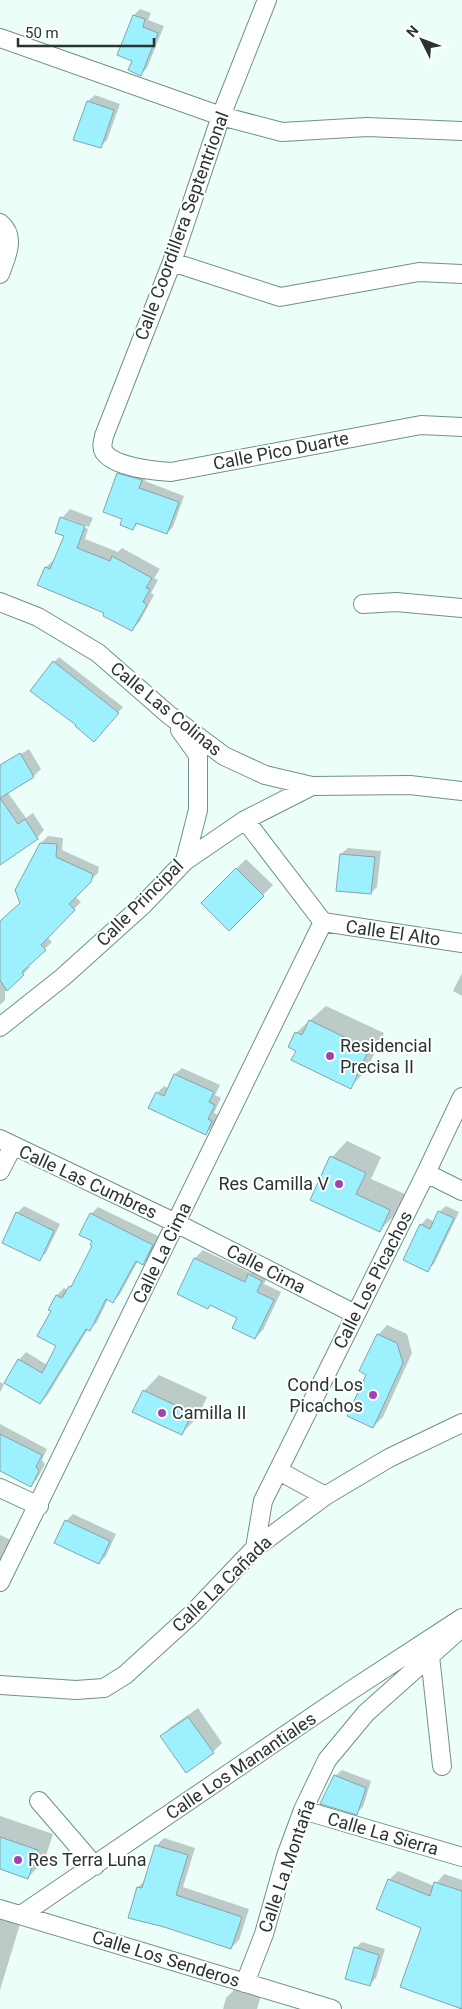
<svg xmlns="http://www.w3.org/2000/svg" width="462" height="2009" viewBox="0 0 462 2009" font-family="Roboto,sans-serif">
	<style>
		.shadow { fill: #0003 }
		.building { fill: #9df1ff; stroke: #86a3a8 }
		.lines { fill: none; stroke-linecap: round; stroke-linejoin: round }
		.street-casing { stroke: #738f89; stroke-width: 20 }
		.street { stroke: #fff; stroke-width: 18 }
		.poi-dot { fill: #9d44b0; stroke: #fff; stroke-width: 2 }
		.labels { text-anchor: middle; stroke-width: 4; stroke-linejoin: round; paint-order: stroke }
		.street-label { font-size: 18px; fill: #293532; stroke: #fff }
		.poi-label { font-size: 18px; fill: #293532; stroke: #fff; text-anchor: start }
	</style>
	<rect width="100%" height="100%" fill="#ecfefa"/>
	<path class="shadow" d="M140,9L151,13L148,20L164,26L147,68L141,74L134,60V15Z
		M95,95L120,104L107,140L100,147L74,139L88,101Z
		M125,467L148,473L145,481L184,496L173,527L167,533L138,523L133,528L123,518L118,474Z
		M70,509L93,518L89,527L65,518V520L88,529L85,539L118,552L122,548L160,569L154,578L158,580L151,593L154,595L140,621L132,630L106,612L39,584L46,567L55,559L65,535L62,518Z
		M59,657L123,707L99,735L54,662Z
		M29,749L41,769L34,776L8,793L26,818L33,813L44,830L37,838L0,864V767Z
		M48,836L63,838L62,850L99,867L98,873L75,896L81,902L47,937L52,942L28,965L30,967L5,992V1000L0,1005V922L56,871L41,843Z
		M348,848L381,851L377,887L371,893L341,854Z
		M246,859L273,885L229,929L202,903Z
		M462,973V996L453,991Z
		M326,1006L384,1033L366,1071L350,1087L297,1050L296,1033Z
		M182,1068L220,1085L215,1095L221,1098L214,1113L218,1115L212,1127L206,1133L157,1093L164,1086L169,1089L175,1074Z
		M347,1141L381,1157L371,1179L405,1194L395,1215L379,1231L311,1199L332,1157Z
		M24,1206L60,1224L46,1253L39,1259L17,1213Z
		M446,1206L459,1212L434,1264L427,1270L421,1225L427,1218L435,1222L439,1212Z
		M98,1207L160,1237L150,1256L143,1264L138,1261L120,1294L113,1302L108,1299L97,1322L89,1330L88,1329L47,1396L40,1403L19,1360L26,1352L47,1365L57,1346L53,1311L57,1295L64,1288L68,1290L75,1281L93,1245L91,1214Z
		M203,1250L251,1273L257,1267L269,1273L264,1284L281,1292L263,1330L255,1338L238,1317L211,1304L178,1293L195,1258Z
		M387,1325L407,1334L412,1353L383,1417L373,1427L368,1374L378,1335Z
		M159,1375L207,1397L197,1418L181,1434L144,1391Z
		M0,1382L4,1384L0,1393Z
		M0,1424L47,1449L42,1460L45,1464L37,1479L31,1485L0,1470Z
		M73,1514L116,1534L106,1556L99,1563L66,1521Z
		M0,1535L11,1540L0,1569Z
		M198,1708L222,1743L213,1752L162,1736L171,1727Z
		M342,1770L371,1781L363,1807L356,1813L335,1776Z
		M0,1816L53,1834L44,1862L28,1877L0,1868Z
		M164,1838L195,1848L183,1887L249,1909L239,1940L231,1948L138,1887L146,1880L156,1846Z
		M398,1871L434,1886L444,1874L462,1880V2009H459L422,1928L389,1880Z
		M0,1911H24L0,1990Z
		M362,1942L385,1949L376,1978L369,1985L355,1948Z
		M241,1983L263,1988L257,2009H223L226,1998Z"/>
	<path class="building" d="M133,15L145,19L143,27L158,33L141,76L128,70L132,61L117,55Z
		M87,101L114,110L101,148L73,140Z
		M117,473L142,480L139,488L179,502L167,534L136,523L133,530L120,525L122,519L103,512Z
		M60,517L85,526L77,548L110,561L112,556L152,578L146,588L150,589L143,602L147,605L132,631L103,616L104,613L37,585L45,567L50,569L64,536L55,533Z
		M53,661L119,713L94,742L75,726L76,725L30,691Z
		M20,753L34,777L0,798V765Z
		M0,798L18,824L25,819L38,839L0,865Z
		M40,843L57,844L56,857L93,874L91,882L69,904L75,910L41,945L46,950L22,972L24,975L7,991L0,980V921L20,903L15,890Z
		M340,854L375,857L371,894L336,891Z
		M236,868L264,896L229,931L201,903Z
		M309,1020L369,1049L351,1089L291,1060L296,1051L288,1047L295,1032L302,1035Z
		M174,1074L214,1092L209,1102L215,1105L208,1119L212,1121L206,1135L148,1108L156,1092L164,1096Z
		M330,1156L366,1173L356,1194L390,1210L380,1232L310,1200Z
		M438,1211L454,1218L428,1272L403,1260L420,1224L430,1229Z
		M16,1212L54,1231L40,1261L2,1243Z
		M90,1213L153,1245L143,1265L136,1261L113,1303L106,1299L90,1331L86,1329L40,1404L4,1383L18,1359L42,1373L56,1346L37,1336L51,1311L48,1310L56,1295L62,1298L69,1286L71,1287L92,1246L90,1245L92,1241L79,1235Z
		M194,1258L245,1282L248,1274L262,1281L257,1292L274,1300L255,1339L232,1328L237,1318L210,1305L208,1309L177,1294Z
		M377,1334L397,1343L403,1363L373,1428L347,1416L366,1375L359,1371Z
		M143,1390L192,1413L182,1435L132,1412Z
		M0,1434L42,1455L36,1467L39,1471L31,1487L0,1471Z
		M65,1520L110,1541L99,1564L54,1543Z
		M188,1717L214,1753L186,1773L160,1736Z
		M334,1775L366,1788L357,1815L320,1804Z
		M0,1837L38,1850L28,1879L0,1869Z
		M155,1845L188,1855L176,1895L242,1917L231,1949L164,1927L128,1918L137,1887L142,1888Z
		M388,1879L430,1896L434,1882L462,1891V2009L400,1987L421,1928L376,1909Z
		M354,1947L379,1955L370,1986L345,1979Z"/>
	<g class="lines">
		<defs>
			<path id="street" d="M267,0L221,116L172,262L104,436C103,441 101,447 104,452C114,467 155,471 171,472L421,425L462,427
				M0,38L221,116L282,132L367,127L462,131
				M0,223C17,237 6,257 0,274
				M172,262L280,297L419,272L462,274
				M0,602L38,617L98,653L169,715L224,756L265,775L312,786L410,785L462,791
				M363,604L396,602L462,608
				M245,820L323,922
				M185,861L245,820L312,786
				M323,922L462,943
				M0,1027L63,977L143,905L185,861L198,810V755L180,730
				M0,1139L176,1223L355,1314
				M0,1171L13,1146
				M426,1173L462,1191
				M279,1471L325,1496
				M0,1488L39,1506
				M255,1548L263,1501L426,1173L462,1097
				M0,1582L323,922
				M430,1656L442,1766
				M0,1685L76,1690L104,1688L125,1675L192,1614L255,1548L325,1496L389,1458L462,1423
				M39,1801L95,1866
				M303,1810L462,1857
				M0,1909L332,2009
				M21,1915L350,1691L462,1618
				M245,1983L264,1934L286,1856L303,1810L327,1760L366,1713L458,1631"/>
		</defs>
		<use href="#street" class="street-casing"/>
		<use href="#street" class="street"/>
	</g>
	<g class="poi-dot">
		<circle cx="330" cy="1056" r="5"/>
		<circle cx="339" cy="1184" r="5"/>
		<circle cx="373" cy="1395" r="5"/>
		<circle cx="162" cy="1413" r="5"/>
		<circle cx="18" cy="1860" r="5"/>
	</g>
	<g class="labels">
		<g class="street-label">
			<text transform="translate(182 226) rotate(-70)" y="6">Calle Coordillera Septentrional</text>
			<text transform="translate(281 451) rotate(-11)" y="6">Calle Pico Duarte</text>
			<text transform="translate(166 709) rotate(39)" y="6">Calle Las Colinas</text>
			<text transform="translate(140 903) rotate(-45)" y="6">Calle Principal</text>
			<text transform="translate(393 933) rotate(8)" y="6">Calle El Alto</text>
			<text transform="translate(88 1182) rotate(25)" y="6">Calle Las Cumbres</text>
			<text transform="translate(162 1253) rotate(-64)" y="6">Calle La Cima</text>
			<text transform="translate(266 1269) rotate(27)" y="6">Calle Cima</text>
			<text transform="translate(373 1280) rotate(-63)" y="6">Calle Los Picachos</text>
			<text transform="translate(222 1584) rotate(-44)" y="6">Calle La Cañada</text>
			<text transform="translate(241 1766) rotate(-34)" y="6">Calle Los Manantiales</text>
			<text transform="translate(383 1834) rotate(16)" y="6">Calle La Sierra</text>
			<text transform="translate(287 1866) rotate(-71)" y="6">Calle La Montaña</text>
			<text transform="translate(166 1959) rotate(17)" y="6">Calle Los Senderos</text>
		</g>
		<g class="poi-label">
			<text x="340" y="1052">Residencial<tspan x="340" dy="21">Precisa II</tspan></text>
			<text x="329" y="1190" text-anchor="end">Res Camilla V</text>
			<text x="363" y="1391" text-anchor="end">Cond Los<tspan x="363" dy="21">Picachos</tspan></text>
			<text x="172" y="1419">Camilla II</text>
			<text x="28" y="1866">Res Terra Luna</text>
		</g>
	</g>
	<g transform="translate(422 40) rotate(312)" stroke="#ffffff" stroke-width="4" paint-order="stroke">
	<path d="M0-4L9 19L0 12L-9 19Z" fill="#293532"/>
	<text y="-8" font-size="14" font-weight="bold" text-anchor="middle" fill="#293532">N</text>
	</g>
	<path d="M18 38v8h136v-8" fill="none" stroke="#293532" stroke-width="2.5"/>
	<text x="25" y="38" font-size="15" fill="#293532" stroke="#ffffff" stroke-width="4" paint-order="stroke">50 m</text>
</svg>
